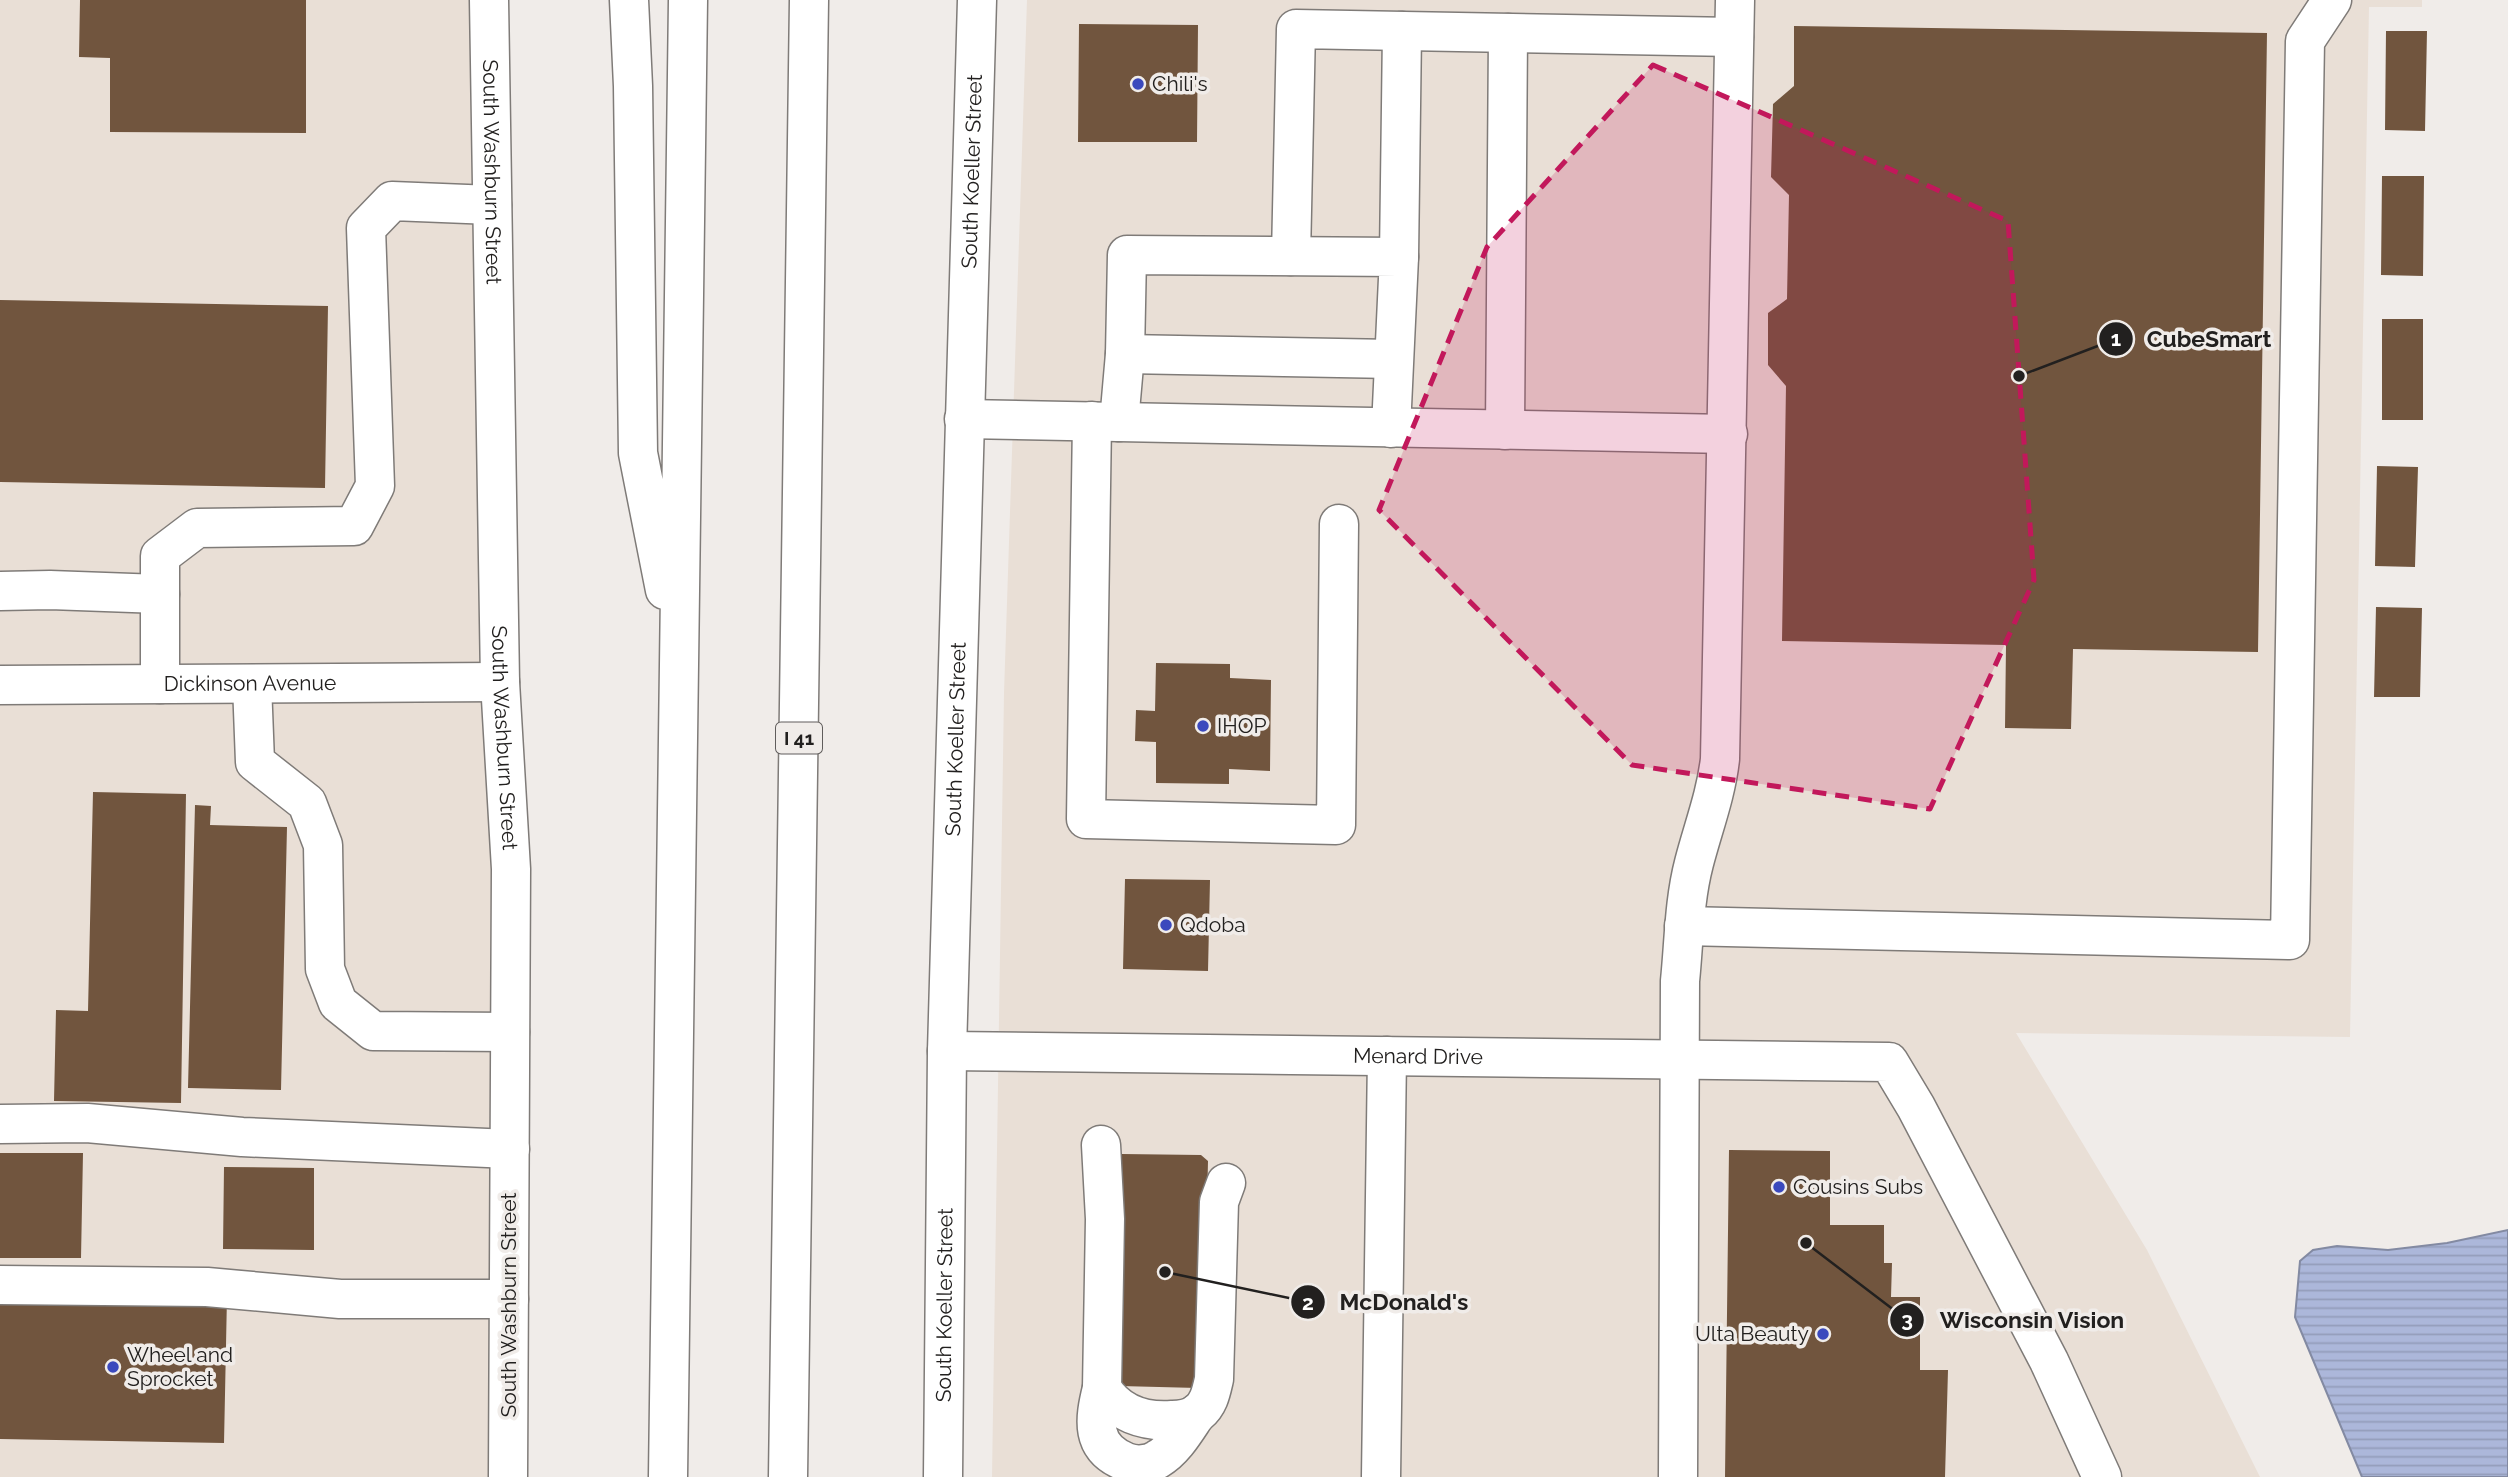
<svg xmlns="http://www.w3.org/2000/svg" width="2508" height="1477" viewBox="0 0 2508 1477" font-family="Raleway,sans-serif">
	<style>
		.built { fill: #e9dfd6 }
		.water { fill: url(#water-rules); stroke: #838aa2; stroke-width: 2 }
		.building { fill: #71553e }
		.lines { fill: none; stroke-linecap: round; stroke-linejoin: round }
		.minor-casing { stroke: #7f7b78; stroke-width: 41 }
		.highway-casing { stroke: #7f7b78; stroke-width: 41 }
		.minor { stroke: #fff; stroke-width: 38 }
		.highway { stroke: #fff; stroke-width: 38 }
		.marked { fill: #c2185b; fill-opacity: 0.2; stroke: #c2185b; stroke-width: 5; stroke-dasharray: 14 9; stroke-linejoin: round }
		.poi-dot { fill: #3b49bd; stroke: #f0ece9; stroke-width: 2.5 }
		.labels { text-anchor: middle; stroke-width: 7; stroke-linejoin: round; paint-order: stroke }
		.shield { fill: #f0ece9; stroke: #605d5c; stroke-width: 2 }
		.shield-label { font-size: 19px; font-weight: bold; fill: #22201f }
		.poi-label { font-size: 21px; fill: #22201f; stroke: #f0ece9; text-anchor: start }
		.street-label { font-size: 21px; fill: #22201f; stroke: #f0ece9 }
		.leader { fill: none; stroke: #22201f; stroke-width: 2.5 }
		.callout-dot { fill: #22201f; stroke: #f0ece9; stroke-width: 2.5 }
		.mark-label { font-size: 21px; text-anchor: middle; font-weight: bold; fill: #fff }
		.callout-label { font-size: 23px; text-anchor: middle; font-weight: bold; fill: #22201f; stroke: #f0ece9; stroke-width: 7; stroke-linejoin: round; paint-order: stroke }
	</style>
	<defs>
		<pattern id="water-rules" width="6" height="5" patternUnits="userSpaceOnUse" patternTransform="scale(1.75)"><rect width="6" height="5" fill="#acb7da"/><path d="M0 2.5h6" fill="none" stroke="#949dbb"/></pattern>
	</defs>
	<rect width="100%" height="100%" fill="#f0ece9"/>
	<path class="built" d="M0,0H489L508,1477H0Z
		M1027,0H2422V7H2369L2350,1037L2016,1033L2147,1250L2260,1477H992L1004,693Z"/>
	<path class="water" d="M2508,1230V1477H2362L2295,1317L2300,1261L2313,1250L2337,1246L2388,1250L2447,1243Z"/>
	<path class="building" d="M80,0H306V133L110,132V58L79,57Z
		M1079,24L1198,25L1197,142H1078Z
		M1794,26L2267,33L2258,652L2073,649L2071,729L2005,728L2006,645L1782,641L1786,386L1768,365V313L1787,299L1789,195L1771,177L1773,104L1794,86Z
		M2386,31H2427L2425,131L2385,130Z
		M2382,176H2424L2423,276L2381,275Z
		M0,300L328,306L325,488L0,482Z
		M2382,319H2423V420H2382Z
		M2377,466L2418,467L2415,567L2375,566Z
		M2376,607L2422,608L2420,697H2374Z
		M1156,663L1230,664V678L1271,680L1270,771L1229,769V784L1156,783V742L1135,741L1136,710L1155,711Z
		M93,792L186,794L181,1103L54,1101L56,1010L88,1011Z
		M195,805L211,806L210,825L287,827L281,1090L188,1088Z
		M1125,879L1210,880L1208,971L1123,969Z
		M1729,1150L1830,1151V1225H1884V1263H1892L1891,1297H1920V1370H1948L1945,1477H1725Z
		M0,1153H83L81,1258H0Z
		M1122,1154L1201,1155L1208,1161L1207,1204L1200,1203L1199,1213H1209L1198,1388L1120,1386Z
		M224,1167L314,1168V1250L223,1249Z
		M0,1292L227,1296L224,1443L0,1439Z"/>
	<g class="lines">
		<defs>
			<g id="minor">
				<path id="s1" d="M489,0L500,682L511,869L508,1477"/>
				<path d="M1291,256L1296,29L1734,37"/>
				<path d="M1399,257L1402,31"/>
				<path d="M1125,354L1393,359"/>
				<path d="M964,419L1728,434"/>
				<path d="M1092,421L1086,819L1336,825L1339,524"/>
				<path d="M1119,422L1125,354L1127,255L1399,257L1391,428"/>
				<path d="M1505,430L1508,33"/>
				<path d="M0,591L50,590L160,594"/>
				<path d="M160,684V556L197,528L354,526L375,486L366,228L392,201L492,205"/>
				<path d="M252,684L255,762L307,803L323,845L325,969L338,1003L373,1031L510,1032"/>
				<path id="s2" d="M0,685L500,682"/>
				<path d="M1684,926L2290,940L2305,41L2332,0"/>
				<path id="s3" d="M947,1051L1889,1062L1916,1107L2049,1361L2102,1477"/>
				<path d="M0,1124L87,1123L242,1137L510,1149"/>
				<path d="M1101,1145L1105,1219L1102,1388C1117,1413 1144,1422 1172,1420C1180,1420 1191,1418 1198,1413C1209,1404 1211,1392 1214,1379L1219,1202L1226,1183"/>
				<path d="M0,1285L207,1287L340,1299H509"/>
				<path d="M1102,1388C1094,1420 1090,1448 1126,1462C1136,1466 1149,1465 1158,1459C1175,1449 1186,1429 1197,1413"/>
				<path id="s4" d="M943,1477L947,1051L977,0"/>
				<path d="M1381,1477L1387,1056"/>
				<path d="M1678,1477L1680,981C1684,942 1684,901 1694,863C1703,828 1716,795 1720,759L1735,0"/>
			</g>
			<path id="highway" d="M629,0L633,86L638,453L665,590
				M668,1477L688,0
				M788,1477L809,0"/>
		</defs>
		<use href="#minor" class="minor-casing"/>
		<use href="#highway" class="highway-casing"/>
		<use href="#minor" class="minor"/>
		<use href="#highway" class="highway"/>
	</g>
	<path class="marked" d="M1653,65L2008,221L2034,580L1930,809L1632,765L1379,510L1487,247Z"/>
	<g class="poi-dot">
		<circle cx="1138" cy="84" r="7"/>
		<circle cx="1203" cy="726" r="7"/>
		<circle cx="1166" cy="925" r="7"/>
		<circle cx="1779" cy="1187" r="7"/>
		<circle cx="1823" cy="1334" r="7"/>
		<circle cx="113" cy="1367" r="7"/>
	</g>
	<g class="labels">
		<rect class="shield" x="776" y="722.5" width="46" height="31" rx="5"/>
		<g class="shield-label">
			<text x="799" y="745">I 41</text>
		</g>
		<g class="poi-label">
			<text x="1152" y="91">Chili's</text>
			<text x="1217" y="733">IHOP</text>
			<text x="1180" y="932">Qdoba</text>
			<text x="1793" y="1194">Cousins Subs</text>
			<text x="1809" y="1341" text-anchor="end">Ulta Beauty</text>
			<text x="127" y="1362">Wheel and<tspan x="127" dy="24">Sprocket</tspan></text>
		</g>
		<g class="street-label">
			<text dy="7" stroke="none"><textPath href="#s1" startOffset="172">South Washburn Street</textPath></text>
			<text dy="7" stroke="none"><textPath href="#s4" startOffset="1306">South Koeller Street</textPath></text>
			<text dy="7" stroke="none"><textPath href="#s2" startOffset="250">Dickinson Avenue</textPath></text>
			<text dy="7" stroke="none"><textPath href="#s1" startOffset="738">South Washburn Street</textPath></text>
			<text dy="7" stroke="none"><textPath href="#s4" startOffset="738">South Koeller Street</textPath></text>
			<text dy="7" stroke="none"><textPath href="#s3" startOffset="471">Menard Drive</textPath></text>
			<text transform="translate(509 1305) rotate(-90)" y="7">South Washburn Street</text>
			<text dy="7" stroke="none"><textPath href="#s4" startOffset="172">South Koeller Street</textPath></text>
		</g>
	</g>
	<path class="leader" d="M2019 376L2116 339M1165 1272L1308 1302M1806 1243L1907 1320"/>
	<g class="callout-dot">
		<circle cx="2019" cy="376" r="7"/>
		<circle cx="1165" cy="1272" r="7"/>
		<circle cx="1806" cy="1243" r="7"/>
		<circle cx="2116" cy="339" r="18"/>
		<circle cx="1308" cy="1302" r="18"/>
		<circle cx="1907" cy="1320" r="18"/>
	</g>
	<g class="mark-label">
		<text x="2116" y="346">1</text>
		<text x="1308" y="1310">2</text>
		<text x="1907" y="1327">3</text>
	</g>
	<g class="callout-label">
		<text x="2209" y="347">CubeSmart</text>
		<text x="1404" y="1310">McDonald's</text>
		<text x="2032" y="1328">Wisconsin Vision</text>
	</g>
</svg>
